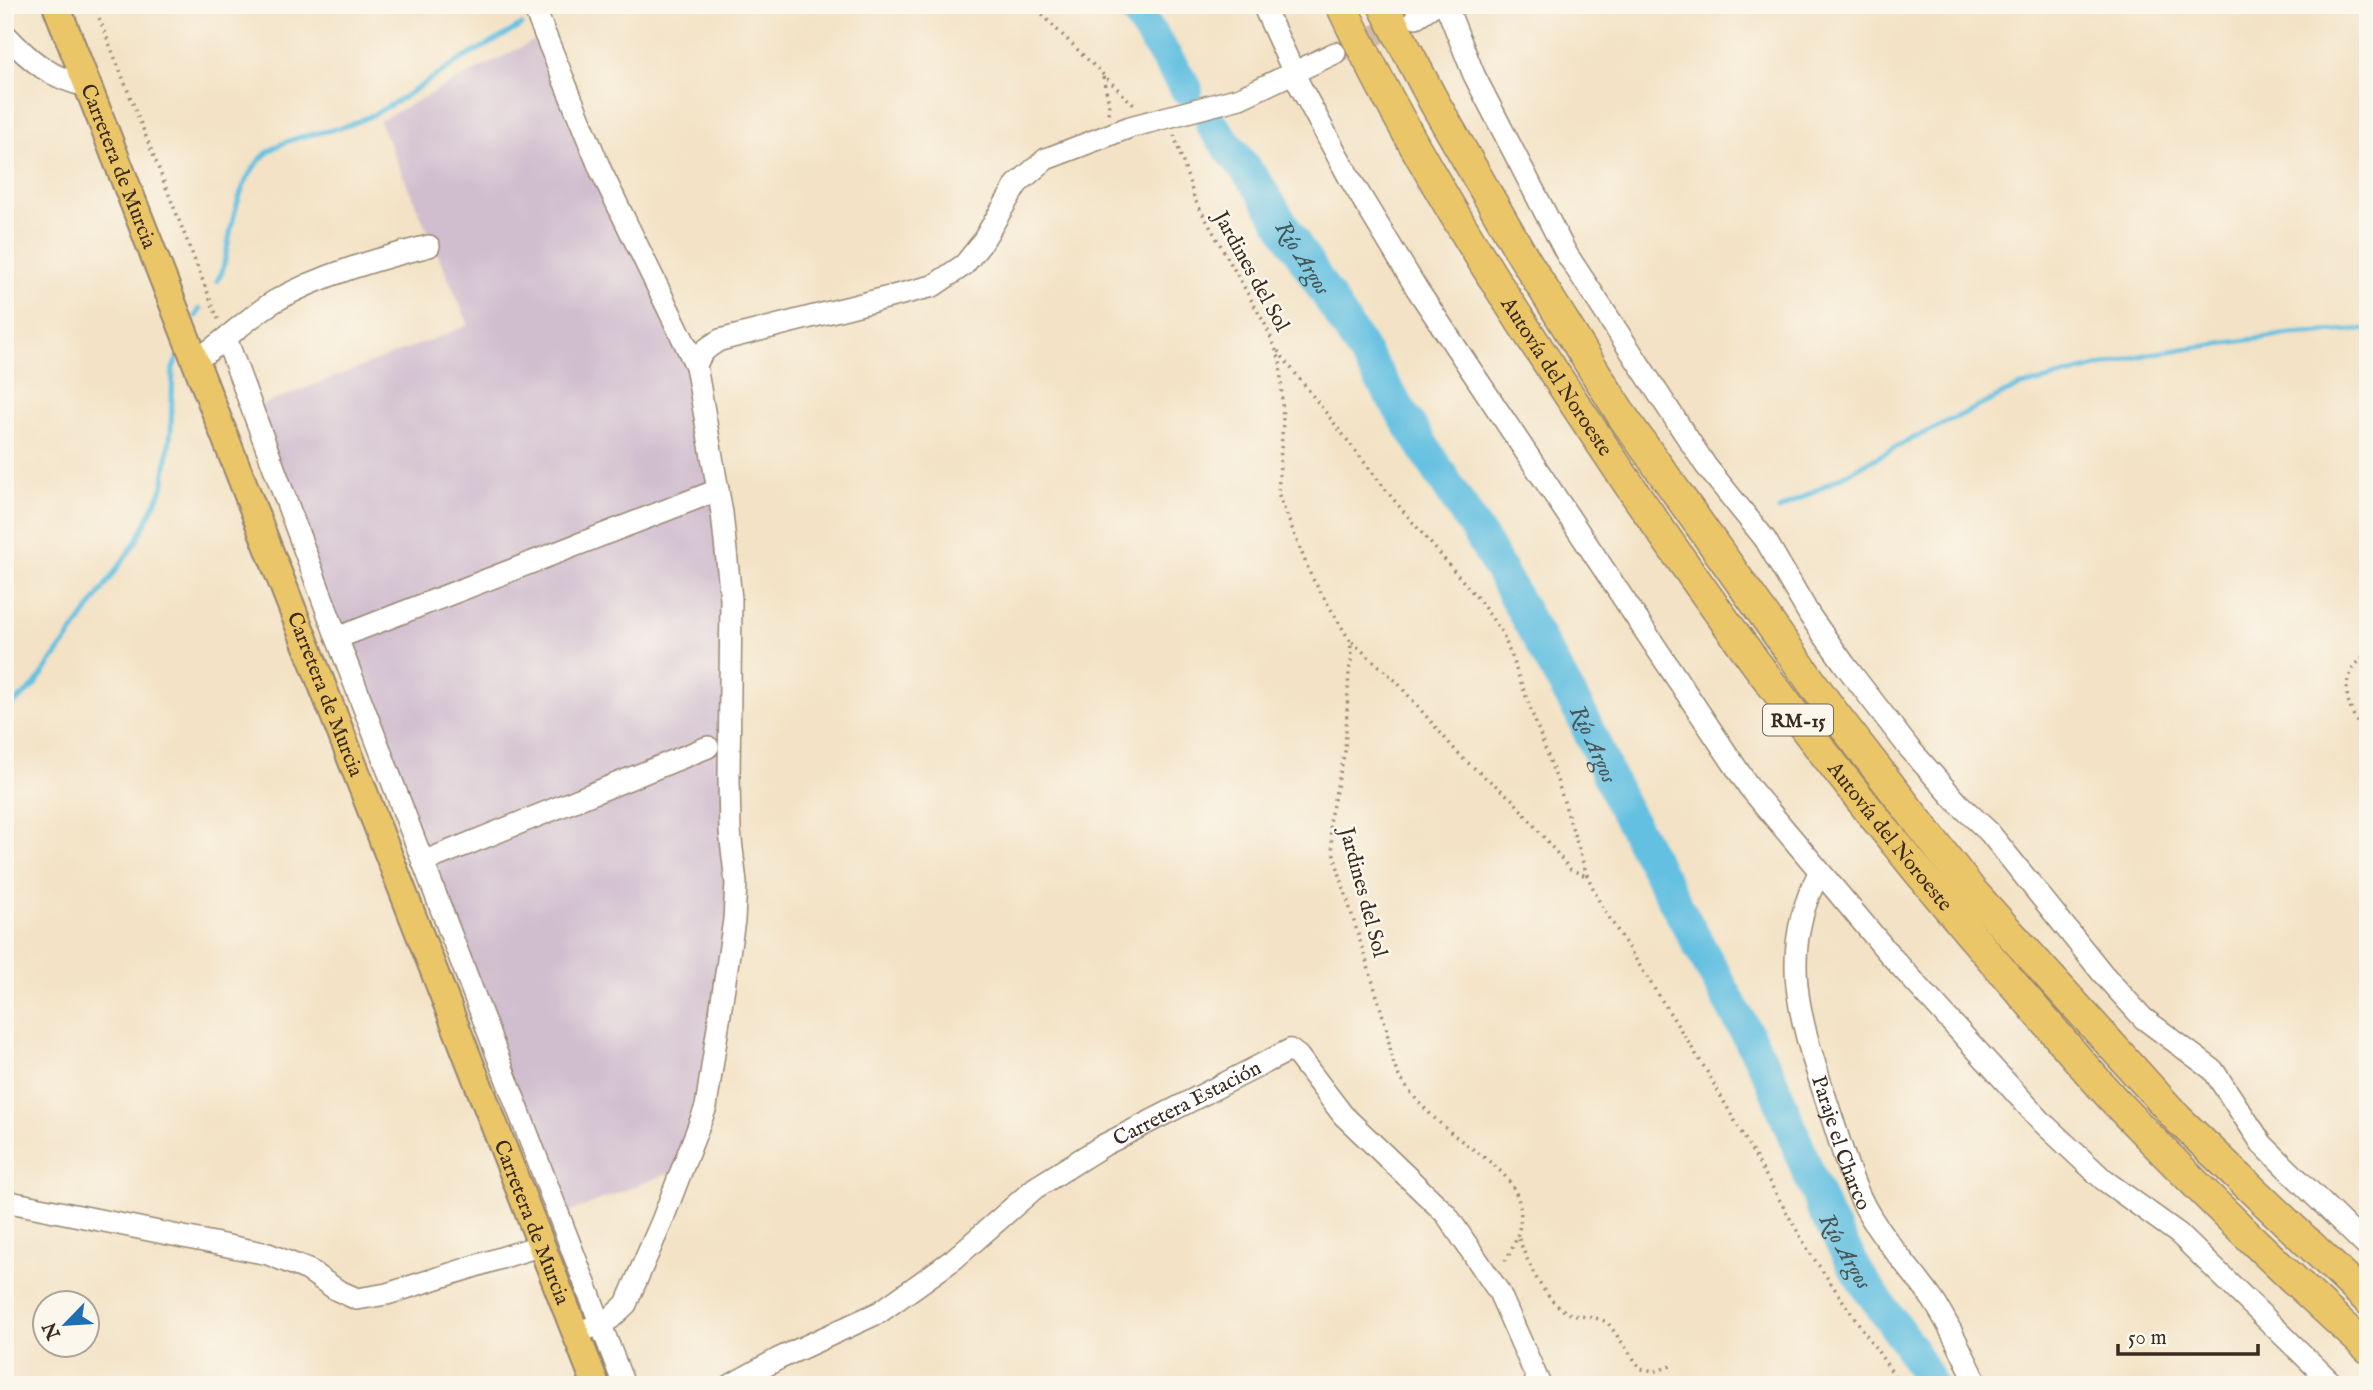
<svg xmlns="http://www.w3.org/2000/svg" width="2373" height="1390" viewBox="0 0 2373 1390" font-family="'IM FELL English',serif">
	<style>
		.industrial { fill: #d0bdce }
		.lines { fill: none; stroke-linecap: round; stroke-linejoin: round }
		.stream { stroke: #63c0e1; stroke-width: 5 }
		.river { stroke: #63c0e1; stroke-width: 33 }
		.minor-tunnel { stroke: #cebda4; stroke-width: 21; stroke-dasharray: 21 10; stroke-linecap: butt }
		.minor-casing { stroke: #978672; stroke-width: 24 }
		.major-casing { stroke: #978672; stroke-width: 30 }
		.highway-casing { stroke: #978672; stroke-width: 33 }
		.path { stroke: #978672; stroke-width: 3.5; stroke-dasharray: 2 5; stroke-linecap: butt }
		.minor { stroke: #fff; stroke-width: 21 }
		.major { stroke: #ebc669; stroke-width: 26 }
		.highway { stroke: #ebc669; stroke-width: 30 }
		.labels { text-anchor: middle; stroke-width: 5; stroke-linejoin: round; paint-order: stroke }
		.shield { fill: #fbf7ec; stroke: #75685c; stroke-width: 2 }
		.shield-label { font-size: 19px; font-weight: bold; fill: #3b2a1e }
		.street-label { font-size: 21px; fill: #3b2a1e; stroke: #fbf7ec }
		.water-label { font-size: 23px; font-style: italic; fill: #475758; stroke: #fbf7ec }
	</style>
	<rect width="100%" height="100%" fill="#fbf7ec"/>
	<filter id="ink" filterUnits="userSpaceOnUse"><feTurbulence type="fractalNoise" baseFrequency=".0143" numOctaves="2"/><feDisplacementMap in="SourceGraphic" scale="14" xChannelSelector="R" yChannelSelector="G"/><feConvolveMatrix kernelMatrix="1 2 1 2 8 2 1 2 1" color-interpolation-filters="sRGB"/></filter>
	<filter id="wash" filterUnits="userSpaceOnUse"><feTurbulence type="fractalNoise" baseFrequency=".00686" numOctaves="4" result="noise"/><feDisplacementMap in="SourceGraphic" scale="28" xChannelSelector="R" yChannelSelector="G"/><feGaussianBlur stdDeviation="1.57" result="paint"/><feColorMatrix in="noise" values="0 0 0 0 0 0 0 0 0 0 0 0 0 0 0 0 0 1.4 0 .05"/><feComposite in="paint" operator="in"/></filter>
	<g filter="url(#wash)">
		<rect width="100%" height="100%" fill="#f3e2c5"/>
		<path class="industrial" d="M544,35L696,366L722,513L735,902L684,1167L560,1216L252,409L469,325L379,121Z"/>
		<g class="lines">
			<path class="stream" d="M551,7L553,5
				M217,281L222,272C232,232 234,177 271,150C293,134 326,134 352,124C391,109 422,84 457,62C479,49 501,38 522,25
				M196,316L200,309
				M1779,510L1902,444L2018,387L2149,354L2290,334L2368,329
				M5,711L34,686L87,612L137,540L163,487L171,431L173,368L179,355"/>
			<g class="river">
				<path d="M1132,5L1186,88"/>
				<path id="s1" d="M1212,125L1257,184L1488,549L1583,718L1621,803L1770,1076L1824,1212L1859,1275L1908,1344L1931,1385"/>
			</g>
		</g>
	</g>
	<g filter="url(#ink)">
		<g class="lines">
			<path class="minor-tunnel" d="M1335,53L1407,21"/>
			<defs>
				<g id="minor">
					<path d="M533,5L601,171L696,366"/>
					<path d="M1263,5L1300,86L1349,177L1417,289L1749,787L1891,956L2043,1123L2104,1180L2179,1234L2334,1385"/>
					<path d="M1446,5L1474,75L1566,253L1706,466L1765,539L1810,616L1845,665L1909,748L1959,804L1989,832L2103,974L2143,1018L2213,1070L2262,1144L2368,1248"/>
					<path d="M1416,17L1434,5"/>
					<path d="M5,34C29,60 53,80 88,86"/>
					<path d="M227,341L337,638L624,1385"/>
					<path d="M196,360C224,342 247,318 275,301C321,275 377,259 429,246"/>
					<path d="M337,638L718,490"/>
					<path d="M423,862L708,747"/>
					<path id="s2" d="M1819,873C1774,958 1804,1030 1831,1115C1842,1148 1851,1184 1869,1214C1887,1245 1913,1271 1933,1300C1951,1327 1963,1356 1978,1385"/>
					<path d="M5,1201L268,1254L308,1270L337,1290L357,1299L387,1294L542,1245"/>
					<path d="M576,1334L610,1319L626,1304L662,1221L706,1107L734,920L736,883L730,832L729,778L731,599L722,513L696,366C700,352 708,347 720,340L933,286L964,265L981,244L1017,184L1046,159L1130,127L1240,98L1335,53"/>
					<path id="s3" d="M731,1385L778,1359L880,1312L954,1259L1035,1188L1104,1145L1290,1050L1298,1056L1343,1115L1446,1214L1499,1292L1540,1385"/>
				</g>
				<g id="major">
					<path id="s4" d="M56,5L596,1385"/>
				</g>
				<g id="highway">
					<path id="s5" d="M1341,5C1418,166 1517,319 1617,467C1741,650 1876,827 2022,994C2058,1035 2092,1078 2129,1116C2206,1196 2286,1274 2368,1348"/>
					<path d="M1383,5L1434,102L1521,253L1623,417L1830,708L1971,890L2179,1120L2368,1300"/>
				</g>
			</defs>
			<use href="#minor" class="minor-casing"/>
			<use href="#major" class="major-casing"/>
			<use href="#highway" class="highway-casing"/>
			<path class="path" d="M94,5L218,319
				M1032,5L1136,107
				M2356,5L2368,16
				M1103,77L1109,103L1108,114
				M1174,135L1195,200L1266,326L1280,360L1283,422L1278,493L1311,576L1350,641L1352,656L1349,671L1345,751L1329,822L1333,851C1349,908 1368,964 1384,1020C1390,1039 1390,1065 1402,1081C1416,1101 1435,1120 1454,1135C1475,1152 1504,1167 1516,1193C1527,1218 1517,1242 1504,1263
				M1278,351L1393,499L1479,600L1503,634L1558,783L1587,875L1600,903L1706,1070L1808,1250L1901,1385
				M1352,642L1396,681L1462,758L1513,800L1570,869L1588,877
				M2368,652C2332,684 2349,707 2368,743
				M1519,1239C1528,1263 1545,1304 1571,1314C1583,1318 1598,1316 1608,1323L1641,1369L1657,1371L1671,1366"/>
			<use href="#minor" class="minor"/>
			<use href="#major" class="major"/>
			<use href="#highway" class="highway"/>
		</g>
	</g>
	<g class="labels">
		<rect class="shield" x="1763" y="704.5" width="70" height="31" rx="5"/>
		<g class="shield-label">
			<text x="1798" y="727">RM-15</text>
		</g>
		<g class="street-label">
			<text dy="7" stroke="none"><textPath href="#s4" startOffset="173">Carretera de Murcia</textPath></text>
			<text transform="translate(1252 271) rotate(61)" y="7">Jardines del Sol</text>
			<text dy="7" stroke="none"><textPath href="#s5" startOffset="430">Autovía del Noroeste</textPath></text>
			<text dy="7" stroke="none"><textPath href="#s4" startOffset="740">Carretera de Murcia</textPath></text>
			<text dy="7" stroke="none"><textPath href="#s5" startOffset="998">Autovía del Noroeste</textPath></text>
			<text transform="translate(1364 892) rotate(75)" y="7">Jardines del Sol</text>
			<text dy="7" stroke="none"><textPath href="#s3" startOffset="539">Carretera Estación</textPath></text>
			<text dy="7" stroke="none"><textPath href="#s2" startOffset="280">Paraje el Charco</textPath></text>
			<text dy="7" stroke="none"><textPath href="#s4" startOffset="1307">Carretera de Murcia</textPath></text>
		</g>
		<g class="water-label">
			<text dy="8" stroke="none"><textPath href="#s1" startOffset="161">Río Argos</textPath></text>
			<text dy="8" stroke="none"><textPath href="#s1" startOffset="728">Río Argos</textPath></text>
			<text dy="8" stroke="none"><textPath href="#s1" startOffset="1295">Río Argos</textPath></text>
		</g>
	</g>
	<rect width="2373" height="1390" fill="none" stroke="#fbf7ec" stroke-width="28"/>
	<g transform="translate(66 1324) rotate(245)"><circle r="33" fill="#fbf7ec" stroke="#aea59a" stroke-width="2"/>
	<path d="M0-5L12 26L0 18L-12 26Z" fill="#1f6fb2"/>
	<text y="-10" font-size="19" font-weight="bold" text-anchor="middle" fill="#3b2a1e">N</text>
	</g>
	<path d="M2118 1344v10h140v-10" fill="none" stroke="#3b2a1e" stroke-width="3.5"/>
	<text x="2128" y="1344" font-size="21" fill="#3b2a1e" stroke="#fbf7ec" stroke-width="5" paint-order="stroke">50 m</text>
</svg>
